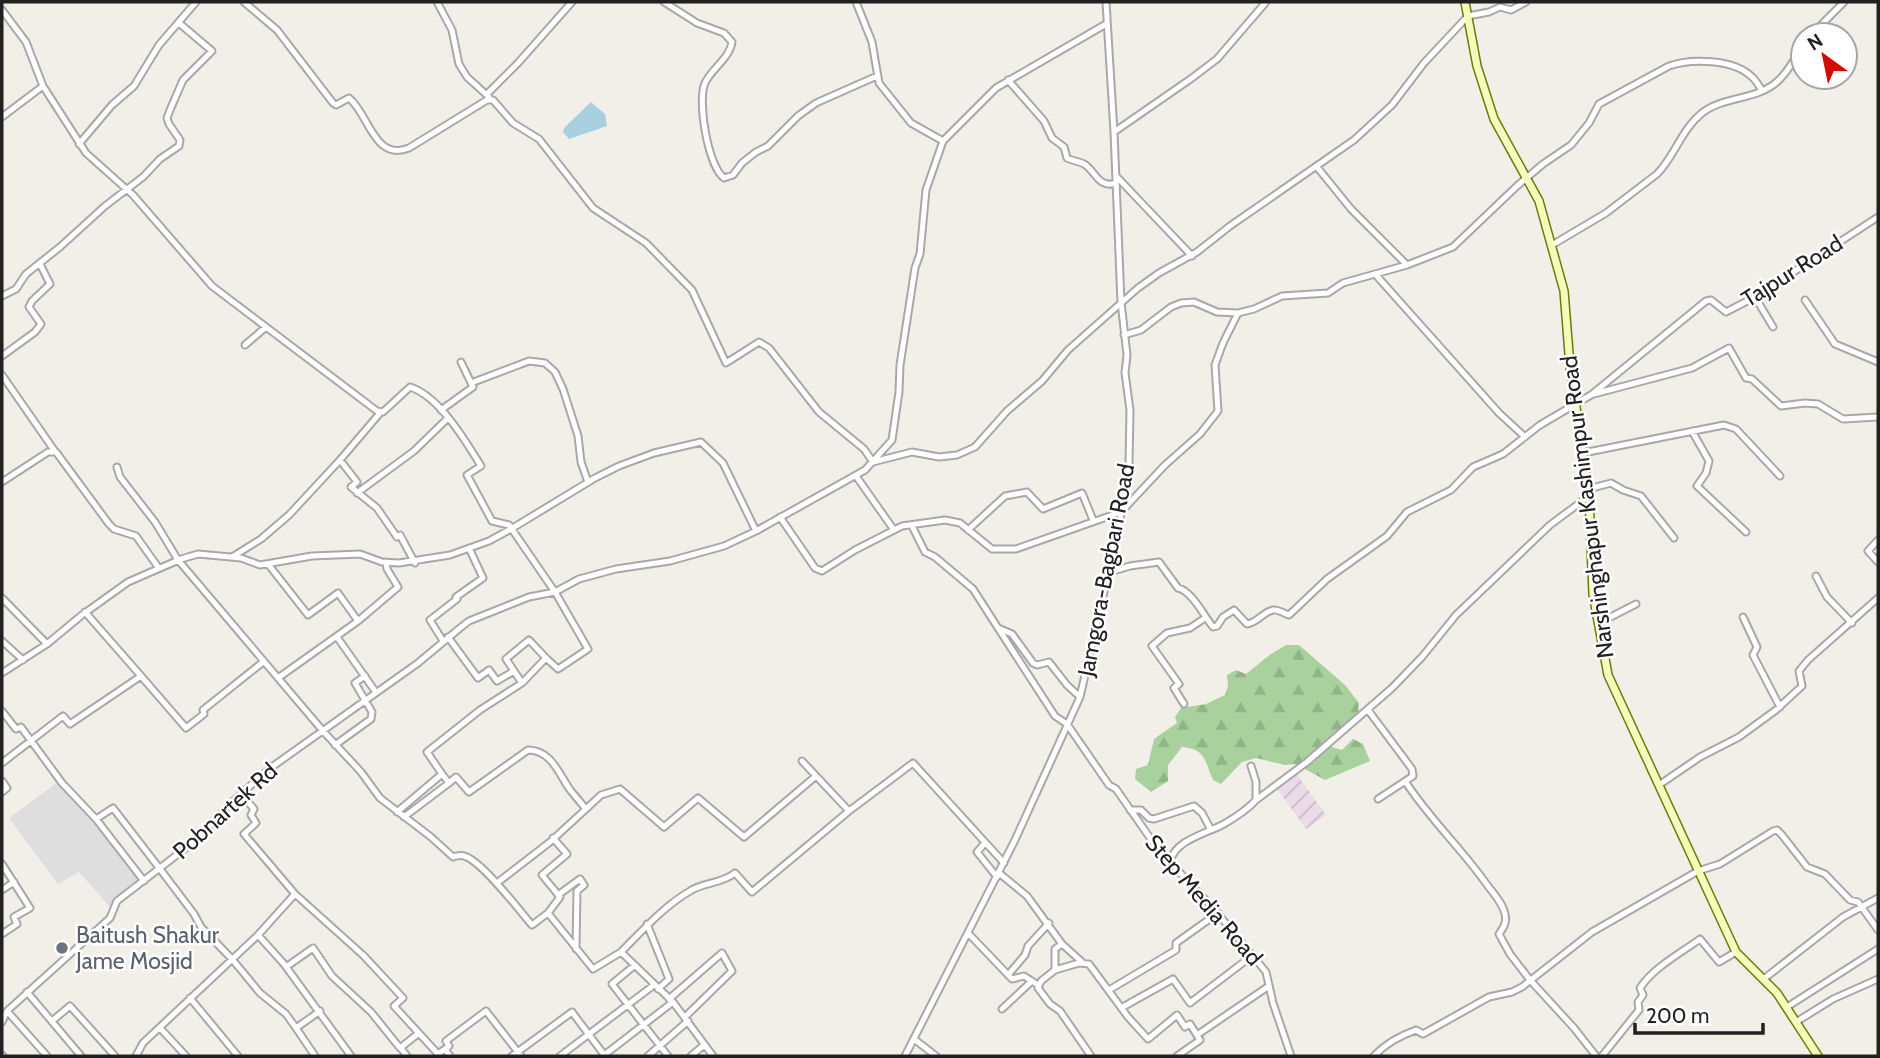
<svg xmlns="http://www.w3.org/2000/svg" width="1880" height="1058" viewBox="0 0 1880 1058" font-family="Cabin,sans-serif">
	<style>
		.residential { fill: #dfdede }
		.industrial { fill: url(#industrial-furrows) }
		.forest { fill: url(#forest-firs) }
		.water { fill: #a8d0df }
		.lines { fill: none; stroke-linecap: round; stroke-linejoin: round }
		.street-casing { stroke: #a8a8a8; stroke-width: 9 }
		.secondary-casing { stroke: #6a7d04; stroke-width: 10 }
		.street { stroke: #fff; stroke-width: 5 }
		.secondary { stroke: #f4fbbd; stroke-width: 7 }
		.worship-dot { fill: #6b7280; stroke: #fff; stroke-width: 2.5 }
		.labels { text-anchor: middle; stroke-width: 5; stroke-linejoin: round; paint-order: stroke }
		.street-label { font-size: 23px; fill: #212121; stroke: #fff }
		.worship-label { font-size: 23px; fill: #5b616d; stroke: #fff; text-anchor: start }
	</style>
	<defs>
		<pattern id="industrial-furrows" width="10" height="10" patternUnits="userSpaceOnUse" patternTransform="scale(1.75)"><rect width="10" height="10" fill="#ebdae7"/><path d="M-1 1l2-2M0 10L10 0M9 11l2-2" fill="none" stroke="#c9bbc6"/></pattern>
		<pattern id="forest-firs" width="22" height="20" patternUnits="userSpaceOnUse" patternTransform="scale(1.75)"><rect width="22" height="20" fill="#a9d19d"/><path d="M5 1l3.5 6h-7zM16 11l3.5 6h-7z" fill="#91b387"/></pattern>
	</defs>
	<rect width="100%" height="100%" fill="#f2efe8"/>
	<path class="residential" d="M58,782L113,838L142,882L109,906L79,872L58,884L9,818Z"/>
	<path class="industrial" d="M1293,769L1326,815L1306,829L1273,783Z"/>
	<path class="forest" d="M1286,645H1299L1345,685L1359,703L1358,713L1321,744L1342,750L1353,739L1363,744L1370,761L1325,780L1296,764L1285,765L1256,758L1242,762L1221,784L1213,780C1205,763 1207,749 1182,747L1168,765V781L1151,792L1135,779L1136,769L1148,765L1154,739L1177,723L1175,717L1181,708L1206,704L1225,695L1228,686L1227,675L1236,670L1246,674L1271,654Z"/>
	<path class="water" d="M591,102L605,114L607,126L569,139L563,132L564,128Z"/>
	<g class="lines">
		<defs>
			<path id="street" d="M244,2L277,30L333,103L336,105L349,98C369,114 374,162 409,148L487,100H493L513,123L539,139L593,208L646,243L692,290L726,363L759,342L769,348L819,412L864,449L873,462L912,452L939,457L957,455L975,447L1007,411L1042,381L1068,350L1138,288L1159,273L1197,252L1230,226L1354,140L1392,105L1424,63L1468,16L1489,12L1500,7L1511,10L1526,2
				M437,2L452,30L459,64L467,77L489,97
				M664,2L697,23L724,33L732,42C730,58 712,68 705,83C697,101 708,166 724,178L733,175L742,163L756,152L768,146L798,116L816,103L877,76
				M856,2L872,42L879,83L911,123L943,141
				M2,10L26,42L43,86L86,153L133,195L212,286L377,411L383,412L410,387C439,396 465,440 481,466L467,475L492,521L509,525L555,592L529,597L469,621L460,628L418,663L269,769L229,805L195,841L117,901L110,918L7,1011L2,1022
				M1811,35L1844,2
				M1008,80L1044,121L1052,138L1064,147L1067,158C1072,161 1079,161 1084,164C1095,170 1098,189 1116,183
				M487,94L518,63L572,2
				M2,117L43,86
				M1114,132L1192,78L1217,59L1266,2
				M79,144L112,105L134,86L159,45L196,2
				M1317,167L1351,209L1407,265
				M1116,176L1192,256
				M1552,245L1606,213L1657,174C1675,156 1681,130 1702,113C1722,97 1752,100 1773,85C1786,76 1794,59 1803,46
				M1375,274L1499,413L1525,437
				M2,296L16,289L26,274L60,247L105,206L143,177L160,159L179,146L180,140L169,124L167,118L170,110L183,80L212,51L179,23
				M1755,297L1773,327
				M1805,300L1835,344L1878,362
				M1124,335L1141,330L1171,307L1181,303L1194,302L1217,312L1238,313L1254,309L1282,296L1328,293L1343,283L1407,265L1453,247L1517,186L1543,164L1571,145L1589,123L1599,104L1669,66C1691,58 1734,59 1752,77C1756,80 1759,86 1762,91
				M245,345L266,327
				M2,356L35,332L41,324L29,307L32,301L50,284L40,264
				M2,375L54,450
				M471,383L529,361L545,363L555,372L563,389L578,436L581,462L588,482
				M1594,394L1692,368L1729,348L1746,378L1752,379L1781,406L1805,403L1818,404L1843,419L1878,417
				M441,410L473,387L461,362
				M1692,431L1709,461L1706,473L1697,486L1746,532
				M1583,453L1724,425L1736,429L1780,476
				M340,460L380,413
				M117,467L120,477L155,522L178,560L323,731L361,772L380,798L431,837L453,857C455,856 462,855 464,856C481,860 519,910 532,925L548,913L593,969L621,952L673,1002L713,1056
				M856,476L894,530
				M2,482L48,452H56L109,524L114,529L136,536L158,567
				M1588,489L1611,483L1623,490L1641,496L1674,538
				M357,493L414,451L448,418
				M780,517L815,568L822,571L855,550L902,526L945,520L960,523L992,549H1016L1121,512L1165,465L1200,434L1218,411L1215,365L1223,343L1238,313
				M912,526L925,552L935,557L973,589L998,628L1012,634L1033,663L1037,665L1049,662L1067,685L1080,697
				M968,530L1005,496L1027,492L1043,509L1082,493L1093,520
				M1878,540L1868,551L1878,562
				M232,557L261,539L289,515L340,460L357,482L351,487L377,508L397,537L400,535L415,563
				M268,564L308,615L338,593L358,621L398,587L387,569L386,562
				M1110,572L1130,566L1159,562L1178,588C1192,591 1204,616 1213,627L1217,626L1223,617L1234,610L1247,624C1257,623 1263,612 1273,610C1278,609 1285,614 1289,615L1327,579L1387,536L1407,512L1451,490L1473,467L1503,454L1540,425L1591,395L1706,301L1711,300L1726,312L1755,297L1878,217
				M1816,576L1827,597L1852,623
				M2,598L47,644
				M1743,617L1757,647L1753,655L1780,707
				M1599,623L1636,604
				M998,628L1055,716L1067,724L1109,785L1116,789L1164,858L1170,862L1214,909L1266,972L1273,1003L1291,1056
				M337,637L375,691
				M448,637L478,678L489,670L497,681L514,671
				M2,641L23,660
				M443,641L430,620L457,599L456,597L483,578L469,548
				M2,673L47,644L82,615L128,582L181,559L198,554L241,558L260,565L312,556L360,554L382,562L399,563L450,555L489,541L511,529L595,478L619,466L654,453L701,442L723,463L756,531
				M141,676L186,728L204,714L203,710L263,662
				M278,678L358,621
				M522,683L506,659L529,640L546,658
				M1184,704L1174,688L1179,684L1152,646L1167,633L1190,628L1205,618
				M1368,710L1412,769L1413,776L1378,799
				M2,711L16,729L21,727L62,783L96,819L144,881
				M335,745L371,719L372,712L355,683L365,676
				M802,761L849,811L913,763L1004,863
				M2,763L63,716L70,724L141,676L85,612
				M442,774L449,783L456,777L469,792L528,750C552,750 559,775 571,791C576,797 581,803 586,809L550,842L497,883
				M2,781L7,788L2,792
				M1405,781C1428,817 1460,847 1485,882C1492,892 1503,903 1505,914C1507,922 1504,927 1499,934L1510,954L1530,980L1574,1028L1596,1056
				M1659,785L1700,757L1739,737L1776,710L1802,686L1799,671L1808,660L1878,598
				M241,794L254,809L251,815L256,823L244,834L295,894
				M1256,800L1307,762L1392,688L1422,657L1456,615L1550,525L1589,496
				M586,809L601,795L620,789L664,827L698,798L744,837L816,776
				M1130,810H1141L1149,818L1154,819L1194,806L1202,813L1211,830
				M397,812L442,774L427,752L480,710L522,683L546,658L558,669L588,649L555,592L579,579L616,569L670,561L724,546L756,531L865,470L892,440L899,392L900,365L915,268L920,254L926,190L943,141L996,88L1106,24
				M404,817L449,783
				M96,819L113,808L160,869
				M985,843L977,852L997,877
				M1170,862C1174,840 1208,833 1224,824C1236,817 1247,810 1256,800V782L1251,766
				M2,864L30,908L14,917L17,924L2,934
				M160,869L194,914L201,927L232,959L260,993L286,1014L296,1028L320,1011
				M999,873L1027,896L1062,944L1055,949V970L1041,981L1038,988L1050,1004L1060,1011L1091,1056
				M2,890L14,882
				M558,895L580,879L584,885L577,891L576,949
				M548,913L560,897L542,875L567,854L553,838
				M647,924L669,979L658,989
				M969,934L1012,979L1024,976L1038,985
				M258,935L284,964L351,1056
				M1062,944L1082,962
				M621,952C643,930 663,907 690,891C704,882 721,884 735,873L752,892L849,811
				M363,955L403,998L394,1006L438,1054L445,1049L450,1056
				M635,965L612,984L668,1056
				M286,967L313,948L332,976L371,1012L400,1048L419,1033
				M1055,970L1079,963L1089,964L1128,1017L1148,1039L1177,1015L1185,1027L1190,1024L1200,1040L1177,1056
				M1008,975L1025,955L1028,946L1049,923
				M1765,978L1843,917L1878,898
				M1109,990L1176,950V943L1218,913
				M27,992L81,1056
				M190,998L238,1056
				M669,999L722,953L732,971L685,1017
				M1787,1007L1878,949
				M1121,1008L1173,979L1190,1003L1253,955
				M1002,1009L1032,981
				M7,1011L47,1056
				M52,1021L70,1006L115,1056
				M1796,1022L1833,999L1878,979
				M160,1028L186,1056
				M296,1028L315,1056
				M1197,1035L1269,986
				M914,1039L936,1056
				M400,1047L407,1056
				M445,1049L449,1046L446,1041L486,1011L521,1056
				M2,1055L3,1056
				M136,1056L143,1043L258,935L295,894L364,956
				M512,1056L572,1012L605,1056
				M560,1056L654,985
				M603,1056L673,1002
				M648,1056L688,1021
				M691,1056L704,1045
				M905,1056L1015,840L1080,697L1119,526L1129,463L1130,410L1125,373L1127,355L1121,302L1114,132L1106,2
				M1374,1056C1386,1043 1399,1036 1416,1030L1423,1034L1489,997L1512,992L1522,987L1592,932L1698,871L1720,864L1773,831L1777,830L1782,835L1807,867L1825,874L1850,900L1858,902L1878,930
				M1602,1056L1639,1010L1638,1002L1643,995L1640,988C1654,967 1681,953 1700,939L1719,962L1736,952"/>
			<path id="secondary" d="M1465,2L1477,66L1494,119L1539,201L1564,291L1570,366L1589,496L1593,594L1608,675L1736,952L1777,993L1818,1056"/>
		</defs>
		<use href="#street" class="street-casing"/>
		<use href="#secondary" class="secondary-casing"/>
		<use href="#street" class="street"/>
		<use href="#secondary" class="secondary"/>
	</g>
	<circle class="worship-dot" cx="62" cy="948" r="7"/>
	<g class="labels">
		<g class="street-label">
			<text transform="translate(1792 271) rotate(-32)" y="8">Tajpur Road</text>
			<text transform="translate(1587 507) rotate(-97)" y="8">Narshinghapur Kashimpur Road</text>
			<text transform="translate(1106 570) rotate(-79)" y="8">Jamgora-Bagbari Road</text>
			<text transform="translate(225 811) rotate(-42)" y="8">Pobnartek Rd</text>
			<text transform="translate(1204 900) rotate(49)" y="8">Step Media Road</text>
		</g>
		<g class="worship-label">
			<text x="76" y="943">Baitush Shakur<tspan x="76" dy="26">Jame Mosjid</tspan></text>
		</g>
	</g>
	<rect width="1880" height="1058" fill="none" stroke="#212121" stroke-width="7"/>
	<g transform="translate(1824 56) rotate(327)"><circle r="33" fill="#ffffff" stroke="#a6a6a6" stroke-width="2"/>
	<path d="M0-5L12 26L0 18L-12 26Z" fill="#d30b00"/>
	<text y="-10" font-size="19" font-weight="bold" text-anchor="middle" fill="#212121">N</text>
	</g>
	<path d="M1635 1023v10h128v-10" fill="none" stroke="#212121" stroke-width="3.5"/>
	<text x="1646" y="1023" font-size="21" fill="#212121" stroke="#ffffff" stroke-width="5" paint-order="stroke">200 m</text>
</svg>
